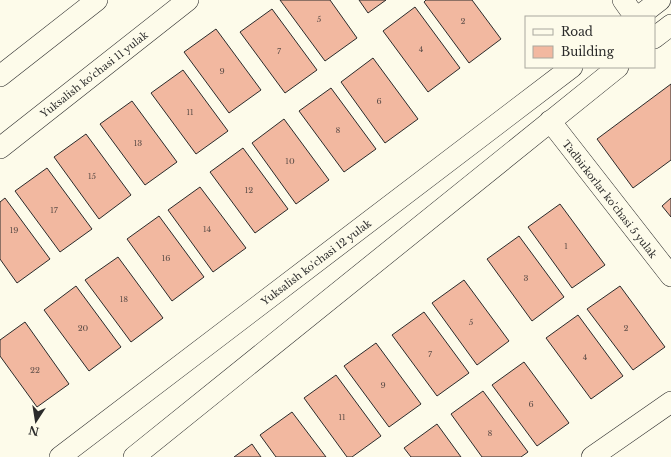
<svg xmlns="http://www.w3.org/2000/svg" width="671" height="457" viewBox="0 0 671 457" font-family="'Libre Baskerville',serif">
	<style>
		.building { fill: #f2b8a0; stroke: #2b2b2b }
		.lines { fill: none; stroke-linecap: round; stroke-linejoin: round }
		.street-casing { stroke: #2b2b2b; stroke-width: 22 }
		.street { stroke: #fdfbea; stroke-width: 21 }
		.labels { text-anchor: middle; stroke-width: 3; stroke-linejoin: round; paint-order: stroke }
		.number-label { font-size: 8px; fill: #5d4e48 }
		.street-label { font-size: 10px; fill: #2b2b2b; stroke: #fdfbea }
	</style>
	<rect width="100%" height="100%" fill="#fdfbea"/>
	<path class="building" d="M280,0H330L357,38L325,61Z
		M359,0H386L368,13Z
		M426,0H472L501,39L469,63L424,2Z
		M415,7L460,68L428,92L383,31Z
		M272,9L317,70L285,93L240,32Z
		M216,29L261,90L229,113L184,52Z
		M373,58L418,119L385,143L341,82Z
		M183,70L228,131L196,154L151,93Z
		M671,84V160L633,188L597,139Z
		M331,88L376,149L344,172L299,111Z
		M132,101L177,162L145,185L100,124Z
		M284,119L329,180L296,204L252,143Z
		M86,134L131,195L99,219L54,157Z
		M243,148L288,209L255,233L210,172Z
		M47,168L92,229L60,252L15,191Z
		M200,187L246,248L213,272L168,210Z
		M5,198L50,259L17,283L0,259V202Z
		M671,198V217L662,206Z
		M560,204L605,265L572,288L528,227Z
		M159,216L204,277L172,301L127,239Z
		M519,236L564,297L532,321L487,259Z
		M118,257L163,318L131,342L85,280Z
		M464,280L509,341L477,365L432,303Z
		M76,286L121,347L89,371L44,310Z
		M620,286L665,347L633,370L587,309Z
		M424,312L469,373L437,396L392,335Z
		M578,315L623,376L591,399L546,338Z
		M25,322L69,384L37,407L0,356V340Z
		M376,343L421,404L389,427L344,366Z
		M524,362L569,423L537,446L492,385Z
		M336,375L381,436L352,457H347L304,398Z
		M483,391L528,452L521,457H482L451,414Z
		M292,412L326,457H276L260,435Z
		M437,424L461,457H411L404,448Z
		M252,444L261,457H234Z"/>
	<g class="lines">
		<defs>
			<path id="street" d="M623,0L635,17
				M638,17L660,0
				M654,38L671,25
				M0,76L97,0
				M550,121L671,276
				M0,148L188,0
				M60,457L572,67
				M134,457L618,67
				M592,457L671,402"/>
		</defs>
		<use href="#street" class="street-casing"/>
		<use href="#street" class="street"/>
	</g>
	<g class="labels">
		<g class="number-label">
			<text x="319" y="22">5</text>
			<text x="463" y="24">2</text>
			<text x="421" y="52">4</text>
			<text x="279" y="54">7</text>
			<text x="222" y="74">9</text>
			<text x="379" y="104">6</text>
			<text x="190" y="115">11</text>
			<text x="338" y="133">8</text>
			<text x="138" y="146">13</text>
			<text x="290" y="164">10</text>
			<text x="92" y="179">15</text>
			<text x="249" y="193">12</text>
			<text x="54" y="213">17</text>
			<text x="207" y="232">14</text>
			<text x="14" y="233">19</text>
			<text x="566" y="249">1</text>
			<text x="166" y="261">16</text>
			<text x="526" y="281">3</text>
			<text x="124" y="302">18</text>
			<text x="471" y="325">5</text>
			<text x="83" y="331">20</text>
			<text x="626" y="331">2</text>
			<text x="430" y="357">7</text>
			<text x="585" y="360">4</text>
			<text x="35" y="373">22</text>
			<text x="383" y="388">9</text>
			<text x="531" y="407">6</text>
			<text x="342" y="420">11</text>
			<text x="490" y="436">8</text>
		</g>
		<g class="street-label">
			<text transform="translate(94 74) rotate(-38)" y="4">Yuksalish ko'chasi 11 yulak</text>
			<text transform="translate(610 199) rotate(52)" y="4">Tadbirkorlar ko'chasi 5 yulak</text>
			<text transform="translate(316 262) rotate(-37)" y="4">Yuksalish ko'chasi 12 yulak</text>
		</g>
	</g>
	<rect x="525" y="16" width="130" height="52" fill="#fdfbea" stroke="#a9a89e"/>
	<rect x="533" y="29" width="20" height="6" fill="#fdfbea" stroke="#a9a89e"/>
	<text x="561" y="36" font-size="12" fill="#2b2b2b">Road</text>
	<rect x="533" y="46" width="20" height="12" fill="#f2b8a0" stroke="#a9a89e"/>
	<text x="561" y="56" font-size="12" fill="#2b2b2b">Building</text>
	<g transform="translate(36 421) rotate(192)" stroke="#fdfbea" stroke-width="3" paint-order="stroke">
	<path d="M0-3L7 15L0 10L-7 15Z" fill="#2b2b2b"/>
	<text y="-6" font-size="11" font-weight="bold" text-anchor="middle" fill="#2b2b2b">N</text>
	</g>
</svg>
